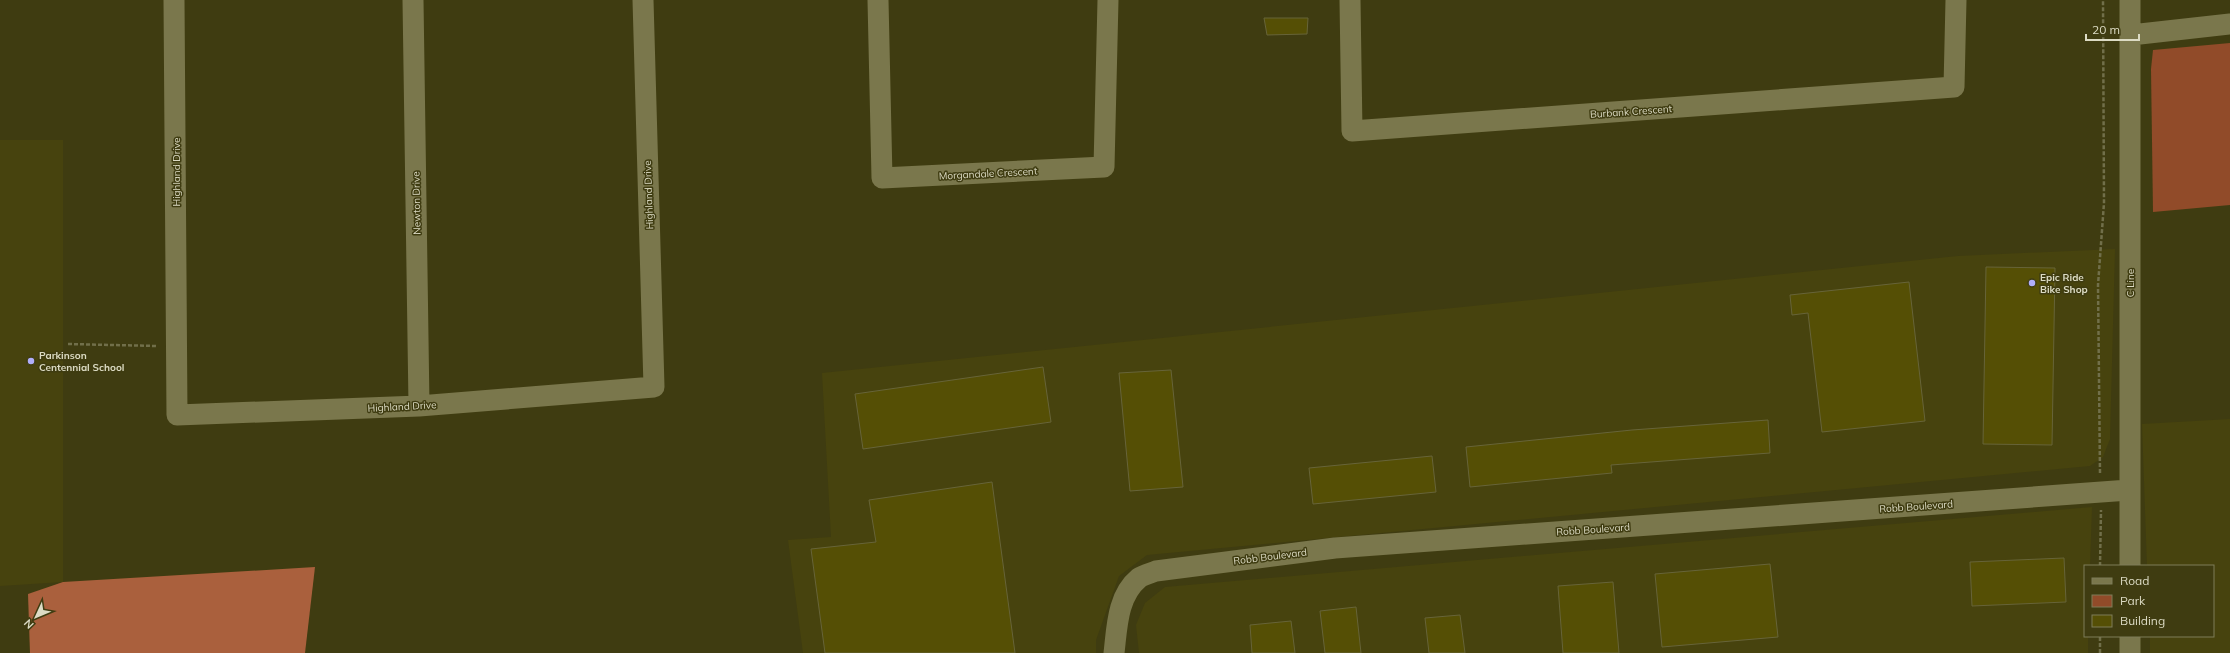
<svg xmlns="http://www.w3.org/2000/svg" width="2230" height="653" viewBox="0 0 2230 653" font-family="Mulish,sans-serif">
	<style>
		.built { fill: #47430e }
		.green { fill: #914b29 }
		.forest { fill: #aa603d }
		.building { fill: #554f05; stroke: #676439 }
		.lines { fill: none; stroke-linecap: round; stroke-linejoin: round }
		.path { stroke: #716f4a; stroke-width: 2.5; stroke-dasharray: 4 2; stroke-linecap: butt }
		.minor { stroke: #7a774c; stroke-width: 21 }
		.poi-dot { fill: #b0aefa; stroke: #3f3c11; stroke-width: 1.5 }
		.labels { text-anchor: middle; stroke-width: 3; stroke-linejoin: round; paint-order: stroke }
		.street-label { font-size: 10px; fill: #dcdbc4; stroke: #3f3c11 }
		.poi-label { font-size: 10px; font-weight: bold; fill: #dcdbc4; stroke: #3f3c11; text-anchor: start }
	</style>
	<rect width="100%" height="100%" fill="#3f3c11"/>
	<path class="built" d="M0,140H63V582L0,586Z
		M2115,249L2110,439L2103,457L2090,466L1147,555L1119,576L1096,640V653H803L788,540L831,537L822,373L1958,256Z
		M2230,419V653H2150V636H2213V566H2147L2142,424Z
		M2092,507L2090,566H2085V636H2088V653H1139L1136,625L1145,603L1165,587Z"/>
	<path class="green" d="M2230,43V205L2153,212L2151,69L2153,50Z"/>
	<path class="forest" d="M315,567L305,653H30L28,594L63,582Z"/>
	<path class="building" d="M1264,18H1308L1307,34L1267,35Z
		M1986,267L2055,268L2052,445L1983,444Z
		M1909,282L1925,421L1822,432L1808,313L1792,315L1790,295Z
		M1043,367L1051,422L863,449L855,394Z
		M1171,370L1183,487L1130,491L1119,373Z
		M1768,420L1770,453L1611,465L1612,473L1470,487L1466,447L1632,430Z
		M1432,456L1436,492L1313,504L1309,468Z
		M992,482L1015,653H825L811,549L876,542L869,500Z
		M2064,558L2066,602L1972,606L1970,562Z
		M1770,564L1778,637L1662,647L1655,574Z
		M1613,582L1619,653H1563L1558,586Z
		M1356,607L1361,653H1325L1320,611Z
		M1460,615L1465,653H1429L1425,618Z
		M1291,621L1295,653H1252L1250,625Z"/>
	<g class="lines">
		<path class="path" d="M68,344L157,346
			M2100,473L2098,285L2104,203L2103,0
			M2100,566L2101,510
			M2100,653V636"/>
		<path class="minor" d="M174,0L177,415L419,406L654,387L643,0
			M413,0L419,406
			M878,0L882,178L1104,167L1108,0
			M1350,0L1352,131L1954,87L1956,0
			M2131,35L2230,24
			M2130,566V0
			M2130,636V653
			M1114,653C1117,628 1117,596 1139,578C1143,575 1151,573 1156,571L1335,548L2129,490"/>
	</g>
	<g class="poi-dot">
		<circle cx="2032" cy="283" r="4"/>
		<circle cx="31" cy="361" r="4"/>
	</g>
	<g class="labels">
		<g class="street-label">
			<text transform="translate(1631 111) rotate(-4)" y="4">Burbank Crescent</text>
			<text transform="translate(176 172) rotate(-90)" y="4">Highland Drive</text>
			<text transform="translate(988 173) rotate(-3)" y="4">Morgandale Crescent</text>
			<text transform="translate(648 195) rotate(-92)" y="4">Highland Drive</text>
			<text transform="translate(416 203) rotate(-91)" y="4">Newton Drive</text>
			<text transform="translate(2130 283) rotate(-90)" y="4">C Line</text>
			<text transform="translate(402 406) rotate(-3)" y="4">Highland Drive</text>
			<text transform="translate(1916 506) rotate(-4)" y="4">Robb Boulevard</text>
			<text transform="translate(1593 529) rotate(-4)" y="4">Robb Boulevard</text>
			<text transform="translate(1270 556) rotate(-7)" y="4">Robb Boulevard</text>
		</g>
		<g class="poi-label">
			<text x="2040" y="281">Epic Ride<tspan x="2040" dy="12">Bike Shop</tspan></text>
			<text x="39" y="359">Parkinson<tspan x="39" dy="12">Centennial School</tspan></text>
		</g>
	</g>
	<rect x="2084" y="565" width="130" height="72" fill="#3f3c11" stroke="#7e7c59"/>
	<rect x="2092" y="578" width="20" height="6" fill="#7a774c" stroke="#7e7c59"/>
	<text x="2120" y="585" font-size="12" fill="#dcdbc4">Road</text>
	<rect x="2092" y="595" width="20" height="12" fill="#914b29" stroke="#7e7c59"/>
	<text x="2120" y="605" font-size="12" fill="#dcdbc4">Park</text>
	<rect x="2092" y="615" width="20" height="12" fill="#554f05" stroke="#7e7c59"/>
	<text x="2120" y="625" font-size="12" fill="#dcdbc4">Building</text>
	<g transform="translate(36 617) rotate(226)" stroke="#3f3c11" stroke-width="3" paint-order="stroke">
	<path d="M0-3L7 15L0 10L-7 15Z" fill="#dcdbc4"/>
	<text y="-6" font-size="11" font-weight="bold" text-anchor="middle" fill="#dcdbc4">N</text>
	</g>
	<path d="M2086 34v6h53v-6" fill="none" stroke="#dcdbc4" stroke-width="2"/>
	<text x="2092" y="34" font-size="12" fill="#dcdbc4" stroke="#3f3c11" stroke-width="3" paint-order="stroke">20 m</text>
</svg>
